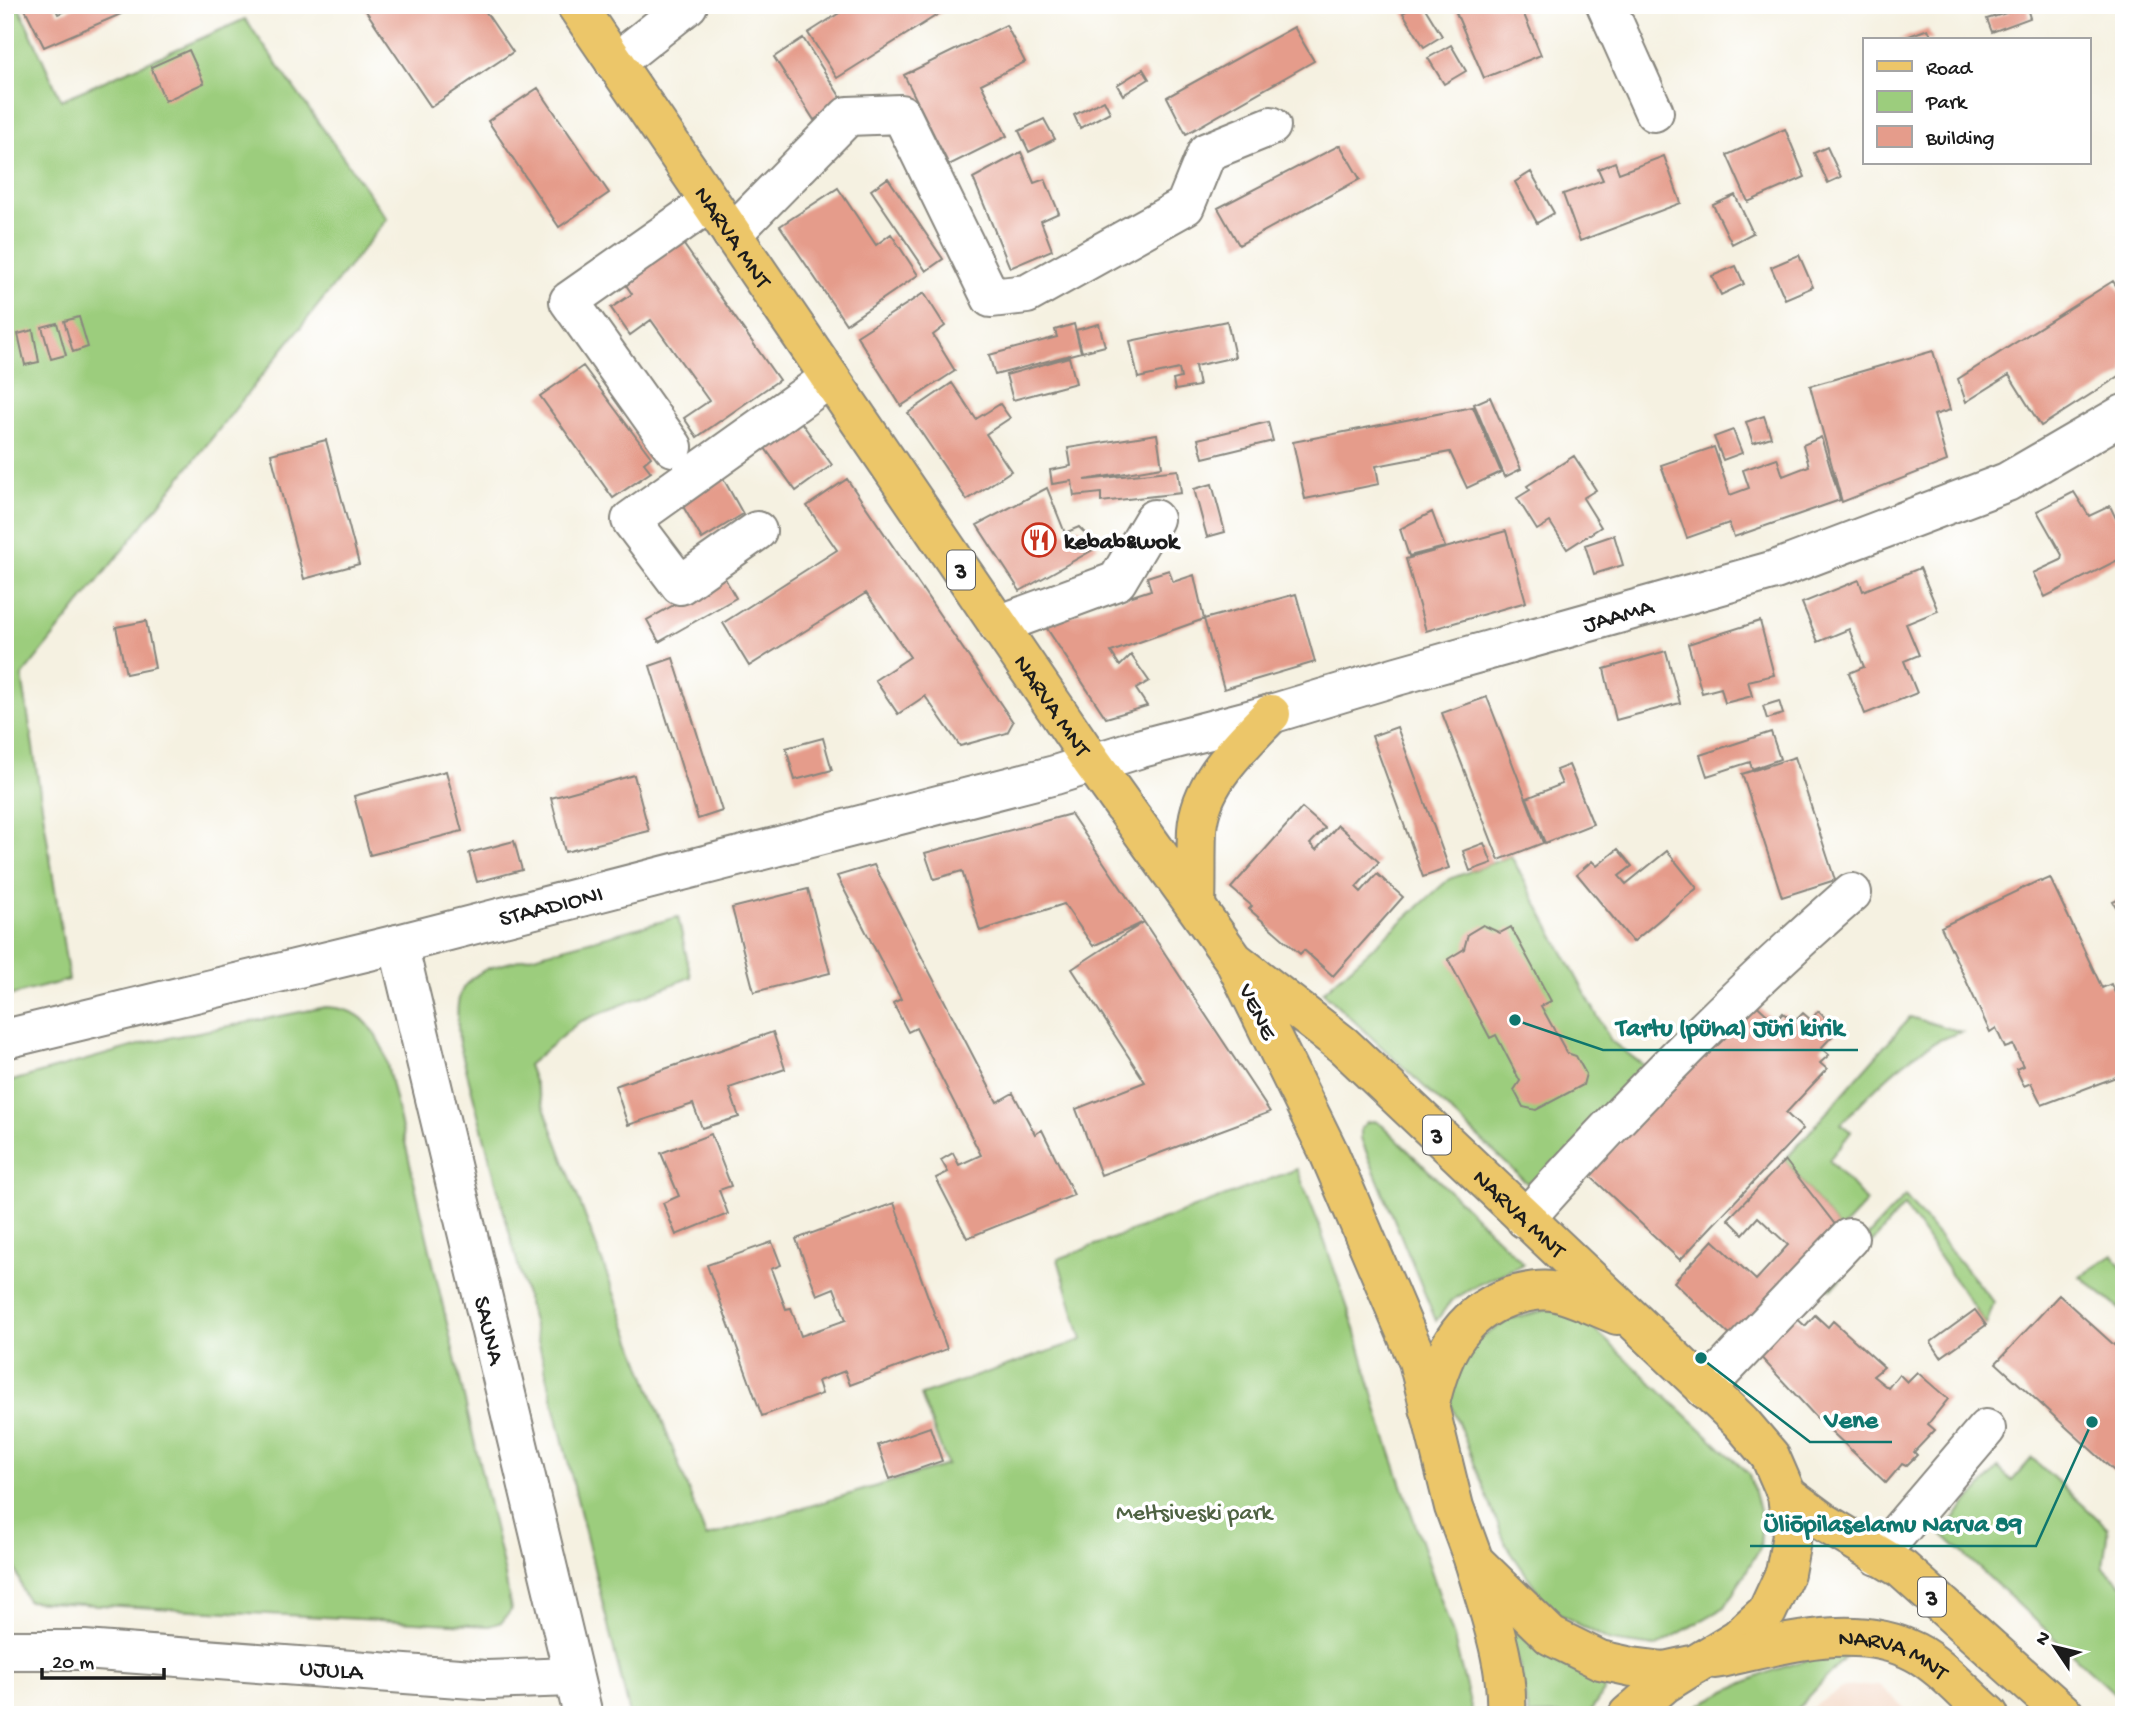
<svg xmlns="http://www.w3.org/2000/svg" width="2129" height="1720" viewBox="0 0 2129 1720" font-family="'Gochi Hand',sans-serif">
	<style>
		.built { fill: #f3d4bf }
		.green { fill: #9ccd7d; stroke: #5c744c; stroke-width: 2 }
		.building { fill: #e59c8b }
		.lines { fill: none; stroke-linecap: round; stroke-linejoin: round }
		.minor-casing { stroke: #88867e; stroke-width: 42 }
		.major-casing { stroke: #88867e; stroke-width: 42 }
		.highway-casing { stroke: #88867e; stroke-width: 42 }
		.minor { stroke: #fff; stroke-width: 38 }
		.major { stroke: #ecc669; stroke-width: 38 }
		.highway { stroke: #ecc669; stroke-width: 38 }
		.labels { text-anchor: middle; stroke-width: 7; stroke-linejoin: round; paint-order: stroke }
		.shield { fill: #fff; stroke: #606060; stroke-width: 2 }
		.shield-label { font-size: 23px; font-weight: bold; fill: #1c1c1c }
		.street-label { font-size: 24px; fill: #1c1c1c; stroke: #fff }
		.poi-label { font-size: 24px; font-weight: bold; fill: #1c1c1c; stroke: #fff; text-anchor: start }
		.park-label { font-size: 24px; fill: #4f6343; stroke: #fff }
		.leader { fill: none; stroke: #0f766e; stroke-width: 2.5 }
		.callout-dot { fill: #0f766e; stroke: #fff; stroke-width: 2.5 }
		.callout-label { font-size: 26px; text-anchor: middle; font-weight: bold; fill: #0f766e; stroke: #fff; stroke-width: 7; stroke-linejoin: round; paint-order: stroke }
	</style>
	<rect width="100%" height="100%" fill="#fff"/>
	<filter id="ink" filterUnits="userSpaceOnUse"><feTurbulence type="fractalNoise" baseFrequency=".0143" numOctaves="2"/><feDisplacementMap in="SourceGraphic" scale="14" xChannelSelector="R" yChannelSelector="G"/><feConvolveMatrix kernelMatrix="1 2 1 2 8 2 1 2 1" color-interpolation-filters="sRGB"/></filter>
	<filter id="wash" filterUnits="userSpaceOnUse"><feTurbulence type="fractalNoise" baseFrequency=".00686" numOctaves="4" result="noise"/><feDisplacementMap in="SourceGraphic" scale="28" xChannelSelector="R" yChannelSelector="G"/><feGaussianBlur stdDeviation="1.57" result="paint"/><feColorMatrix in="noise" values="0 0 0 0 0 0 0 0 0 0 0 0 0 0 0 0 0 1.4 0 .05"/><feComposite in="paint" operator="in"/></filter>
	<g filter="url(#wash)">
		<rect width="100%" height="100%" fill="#f5f1e1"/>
		<path class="built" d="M1879,1685L1912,1715H1800L1844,1687Z"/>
		<path class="green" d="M5,5H18L61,100L245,19L387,219L22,676L69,980L5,997Z
			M1511,856L1611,1041L1658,1076L1543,1198L1323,992L1449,879Z
			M678,917L691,977L579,1022L528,1065L706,1537L947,1465L921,1395L1082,1340L1058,1259L1297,1169L1316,1217L1355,1329L1382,1426L1453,1635L1473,1715H630L542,1356L459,1042C457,1006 451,986 489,968Z
			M326,1007C361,1009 369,1022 384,1051L504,1570L511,1610L502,1622L489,1626L27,1601L11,1557L5,1533V1083L153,1041Z
			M1910,1017L1962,1032C1916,1043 1872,1090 1841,1124L1851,1132L1829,1160L1867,1202L1840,1231L1785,1160Z
			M1375,1121L1383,1126L1524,1264L1478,1285L1451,1301L1436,1321L1361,1139V1128L1367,1122Z
			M1905,1196L1994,1303L1986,1325L1904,1206L1832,1289L1821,1286Z
			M2113,1255L2124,1271V1313L2080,1276Z
			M1550,1309L1592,1327L1749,1474L1762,1521L1760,1548L1725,1607L1655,1647L1610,1641L1550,1609L1506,1545L1449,1399L1467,1347L1510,1319Z
			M2032,1458L2108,1528L2103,1567L2124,1587V1702L1941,1533L1998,1468L2012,1481Z
			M1506,1623L1549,1659L1607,1687L1588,1715H1528L1520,1667Z
			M1847,1655L1792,1715H1682C1715,1695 1771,1668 1808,1660C1821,1658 1834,1657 1847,1655Z"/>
		<g id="blocks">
			<path class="building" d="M23,5H54L58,14L79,5H117L121,14L44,47Z
				M362,5H481L513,52L431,107Z
				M852,5H953L837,78L808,33Z
				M1416,5H1423L1442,36L1424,47L1403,13Z
				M1461,5H1520L1541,55L1484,78L1454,8Z
				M2007,5H2026L2030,18L1992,32L1987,19L2009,12Z
				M1006,25L1025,62L981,84L1007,136L949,165L904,75Z
				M1294,27L1314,61L1186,134L1167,97Z
				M1928,29L1933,40H1898Z
				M803,38L843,101L814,120L774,57Z
				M1451,45L1466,71L1444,84L1428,58Z
				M189,50L204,83L165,101L151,67Z
				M1143,69L1149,79L1123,95L1117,85Z
				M538,88L609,193L559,227L488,121Z
				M1104,100L1110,112L1080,128L1074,115Z
				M1044,119L1055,139L1029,152L1019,131Z
				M1785,129L1805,177L1748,202L1727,155Z
				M1340,145L1360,179L1239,245L1218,208Z
				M1827,147L1841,177L1828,183L1814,153Z
				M1021,152L1034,183L1045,179L1059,213L1041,221L1052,250L1010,268L973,178Z
				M1664,156L1681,203L1580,241L1563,194L1603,180L1598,169L1615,162L1619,173Z
				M1531,172L1554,213L1537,223L1515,182Z
				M888,178L943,259L926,271L871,190Z
				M838,188L876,245L891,234L918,275L846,324L780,226Z
				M1735,195L1753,233L1732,244L1713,205Z
				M677,235L779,380L697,437L684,418L709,401L651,320L630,335L611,308L632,294L620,276Z
				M1799,255L1813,287L1785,299L1771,267Z
				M1736,266L1744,284L1721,295L1712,276Z
				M2113,281L2124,298V373L2041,426L2009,375L1966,402L1958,379Z
				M924,293L945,326L933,335L955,371L901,406L857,336Z
				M79,317L88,347L73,352L64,321Z
				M1227,321L1235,357L1195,366L1199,386L1175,390L1173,380L1181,378L1179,369L1138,378L1130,341Z
				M57,323L66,355L51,359L42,327Z
				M1074,324L1081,352L995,375L989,355L1057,337L1055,330Z
				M1099,324L1105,346L1082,352L1076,330Z
				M33,330L39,362L25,365L18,334Z
				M1933,351L1950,410L1934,415L1947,461L1842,502L1810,386Z
				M1069,357L1076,383L1013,400L1006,375Z
				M583,366L651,457L644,463L651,472L613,498L540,396Z
				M952,383L976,419L1000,404L1010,418L986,434L1011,471L967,500L908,413Z
				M1490,397L1521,469L1505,477L1474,404Z
				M1473,407L1501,472L1467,488L1450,452L1376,466L1379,484L1305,499L1293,442Z
				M1764,416L1771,437L1753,443L1746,422Z
				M798,418L832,465L796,491L762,444Z
				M1268,422L1273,441L1203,458L1198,439Z
				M1733,430L1742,453L1723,460L1714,437Z
				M1157,434L1162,467L1085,480L1178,470L1181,493L1101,502V493L1074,496L1072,481L1052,484L1050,470L1071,466L1068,448Z
				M1821,437L1840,500L1734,537L1729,523L1687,538L1661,465L1714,447L1730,495L1749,488L1743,470L1777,458L1783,476L1809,466L1803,445Z
				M326,440L359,564L304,579L271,454Z
				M1574,456L1596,490L1583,498L1601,527L1567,549L1550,522L1537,530L1517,498L1530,490L1527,486Z
				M719,471L743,514L702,539L677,496Z
				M847,479L1013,722L1007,733L960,746L925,696L898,714L875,680L910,657L866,593L749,666L723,623L837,550L807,506Z
				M1212,484L1225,532L1207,537L1194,489Z
				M1047,488L1065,533L1079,527L1098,547L1020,591L977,525Z
				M2074,492L2089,516L2110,506L2124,535V557L2045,597L2033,573L2061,560L2062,555L2037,511Z
				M1432,512L1445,547L1409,556L1400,529Z
				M1506,531L1526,602L1426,631L1406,559Z
				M1614,535L1623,565L1594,574L1585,545Z
				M1920,568L1938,611L1906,624L1919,655L1904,661L1917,693L1865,714L1849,673L1864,667L1849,629L1818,642L1802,603L1859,580L1863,591Z
				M1169,570L1173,582L1194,575L1204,619L1111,652L1120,666L1131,655L1149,681L1136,689L1147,706L1106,718L1044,624L1151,590L1147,577Z
				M724,577L736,598L659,642L647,620Z
				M1296,594L1315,662L1224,689L1204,619Z
				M146,621L155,668L126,674L116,627Z
				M1760,621L1774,675L1748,681L1752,696L1725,703L1721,688L1702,693L1688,644Z
				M1666,651L1680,703L1616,720L1604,669Z
				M673,658L722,811L698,819L650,666Z
				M1487,697L1543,843L1499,860L1442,713Z
				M1779,701L1783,714L1767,719L1763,706Z
				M1397,727L1449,868L1423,877L1372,736Z
				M1771,732L1780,759L1752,769L1750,762L1707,776L1700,755Z
				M823,738L832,770L795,780L786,748Z
				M1795,757L1835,880L1782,897L1742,774Z
				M1569,765L1593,824L1545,843L1527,798L1562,784L1556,770Z
				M446,771L462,831L370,855L354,796Z
				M634,775L649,831L565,852L551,798Z
				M1302,808L1325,828L1310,844L1316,850L1338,825L1379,862L1356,887L1361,892L1377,874L1403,897L1333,976L1304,950L1300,954L1249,909L1252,906L1231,888Z
				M1071,814L1144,922L1270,1112L1101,1175L1076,1109L1145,1082L1072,969L1144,922L1093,946L1064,904L980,931L962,871L934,879L925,853Z
				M514,841L522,870L477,882L469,853Z
				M1484,843L1492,863L1470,871L1463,851Z
				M1618,849L1632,866L1619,876L1626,884L1667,851L1697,888L1633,942L1577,874L1592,861L1597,866Z
				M874,865L997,1102L1013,1093L1035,1134L1042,1130L1074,1195L967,1238L936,1178L948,1172L941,1160L953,1153L959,1165L981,1155L916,1028L908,1032L893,1003L901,999L837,876Z
				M2050,878L2102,988L2111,984L2124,1013V1074L2042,1105L2031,1083L2024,1086L2016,1069L2023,1066L2013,1045L2005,1048L1996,1028L1990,1032L1941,927L2040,880L2041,882Z
				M808,889L830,973L754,992L732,908Z
				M2124,897V920L2113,902Z
				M1483,925L1500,933L1511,927L1551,1001L1541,1006L1567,1053L1576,1056L1586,1074L1583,1085L1536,1110L1523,1107L1514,1090L1520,1081L1496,1035L1490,1038L1448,959L1464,949L1468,934Z
				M1752,1001L1775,1022L1783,1013L1794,1022L1803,1013L1811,1020L1818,1011L1838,1030L1821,1048L1829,1055L1820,1063L1827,1069L1786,1113L1803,1129L1680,1260L1589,1175Z
				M773,1032L785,1069L729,1088L739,1117L702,1128L693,1104L628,1125L615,1086Z
				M711,1134L731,1186L719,1190L728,1214L676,1235L663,1203L679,1196L661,1153Z
				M1785,1160L1840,1231L1735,1340L1674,1282L1713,1240L1756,1280L1788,1245L1758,1217L1743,1234L1728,1219Z
				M894,1203L947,1349L850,1385L845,1371L818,1381L822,1394L762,1416L707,1265L772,1242L781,1265L771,1269L786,1309L791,1308L801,1336L846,1320L834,1288L817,1295L796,1239Z
				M2059,1295L2124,1354V1480L1996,1363Z
				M1975,1310L1986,1325L1941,1357L1931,1342Z
				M1791,1313L1805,1326L1815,1315L1828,1327L1833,1321L1884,1367L1873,1376L1888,1388L1899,1374L1907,1382L1917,1372L1948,1399L1928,1424L1935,1430L1914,1452L1917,1455L1906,1466L1902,1464L1886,1483L1815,1416L1756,1352Z
				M930,1427L942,1461L890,1479L878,1445Z"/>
		</g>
	</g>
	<g filter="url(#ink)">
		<use href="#blocks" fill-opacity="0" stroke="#88867e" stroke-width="2"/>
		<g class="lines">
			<defs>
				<g id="minor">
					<path d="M1606,5L1654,112"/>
					<path d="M615,63L688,5"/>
					<path d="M732,234L848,116L901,114L991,298L1027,294L1185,206L1207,152L1271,126"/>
					<path d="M673,447L569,301L710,202"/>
					<path d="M757,531L680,585L631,520L830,378"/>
					<path d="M998,625L1117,581L1154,519"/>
					<path id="s1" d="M398,944L583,1715"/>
					<path id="s2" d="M5,1039L398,944L1055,775L1138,749L1271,714L1397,676L1775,570L2007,482L2124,414"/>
					<path d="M1525,1219C1628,1104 1736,994 1852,893"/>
					<path d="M1705,1389L1849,1238"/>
					<path d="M1878,1556L1986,1429"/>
					<path id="s3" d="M5,1650H84L486,1680L573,1677"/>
				</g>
				<path id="major" d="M1474,1561C1488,1610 1509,1664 1506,1715
					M1628,1715L1664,1684L1696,1664"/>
				<g id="highway">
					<path id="s4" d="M576,5L1092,762L1234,960L1343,1045L1741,1422L1770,1456L1787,1495L1792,1535L1785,1573L1767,1612L1737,1639L1696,1664L1664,1671L1632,1667L1600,1660L1551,1636L1474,1561L1454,1507L1418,1361L1329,1153L1234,960"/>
					<path d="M1196,906C1197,881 1196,856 1197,830C1200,782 1240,747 1271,714"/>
					<path d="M1429,1408C1440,1358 1457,1316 1509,1297C1522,1293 1537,1289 1551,1291C1568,1293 1599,1308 1617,1315"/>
					<path d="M1787,1495L1825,1523L1902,1569L2065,1715"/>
					<path id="s5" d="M1715,1659C1779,1646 1853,1620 1915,1652C1939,1664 1968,1697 1989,1715"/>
				</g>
			</defs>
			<use href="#minor" class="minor-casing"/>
			<use href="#major" class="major-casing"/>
			<use href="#highway" class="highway-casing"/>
			<use href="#minor" class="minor"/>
			<use href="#major" class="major"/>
			<use href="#highway" class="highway"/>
		</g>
	</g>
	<defs>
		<symbol id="restaurant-ring" viewBox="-11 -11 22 22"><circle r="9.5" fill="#fff" stroke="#c8321e" stroke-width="1.5"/><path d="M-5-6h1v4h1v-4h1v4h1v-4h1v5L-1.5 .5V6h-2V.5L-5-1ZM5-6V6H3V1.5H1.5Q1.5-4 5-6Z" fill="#c8321e"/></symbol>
	</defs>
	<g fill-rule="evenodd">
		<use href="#restaurant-ring" x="1020" y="521" width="38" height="38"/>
	</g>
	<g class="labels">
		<g class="shield">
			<rect x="947" y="550.5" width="28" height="39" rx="5"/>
			<rect x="1423" y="1115.5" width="28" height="39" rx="5"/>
			<rect x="1918" y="1577.5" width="28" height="39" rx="5"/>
		</g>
		<g class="shield-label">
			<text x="961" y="578">3</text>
			<text x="1437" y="1143">3</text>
			<text x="1932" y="1605">3</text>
		</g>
		<g class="street-label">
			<text dy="8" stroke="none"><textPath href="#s4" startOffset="280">NARVA MNT</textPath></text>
			<text dy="8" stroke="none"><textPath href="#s2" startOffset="1668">JAAMA</textPath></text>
			<text dy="8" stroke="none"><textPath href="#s4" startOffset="847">NARVA MNT</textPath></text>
			<text dy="8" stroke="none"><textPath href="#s2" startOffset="562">STAADIONI</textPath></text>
			<text transform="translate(1259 1011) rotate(64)" y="8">VENE</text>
			<text dy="8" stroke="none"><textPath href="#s4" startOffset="1542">NARVA MNT</textPath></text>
			<text dy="8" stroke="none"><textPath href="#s1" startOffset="397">SAUNA</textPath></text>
			<text dy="8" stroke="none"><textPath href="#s5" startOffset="184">NARVA MNT</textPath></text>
			<text dy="8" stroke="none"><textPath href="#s3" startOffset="327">UJULA</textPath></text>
		</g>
		<g class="poi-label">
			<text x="1064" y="548">kebab&amp;wok</text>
		</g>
		<g class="park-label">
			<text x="1194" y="1519">Meltsiveski park</text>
		</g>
	</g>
	<path class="leader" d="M1515 1020L1603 1050H1858M1701 1358L1810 1442H1892M2092 1422L2036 1546H1750"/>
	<g class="callout-dot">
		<circle cx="1515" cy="1020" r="7"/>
		<circle cx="1701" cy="1358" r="7"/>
		<circle cx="2092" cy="1422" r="7"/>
	</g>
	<g class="callout-label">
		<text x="1730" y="1035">Tartu (püha) Jüri kirik</text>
		<text x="1851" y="1427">Vene</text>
		<text x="1893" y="1531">Üliõpilaselamu Narva 89</text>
	</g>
	<rect width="2129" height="1720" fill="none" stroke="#fff" stroke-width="28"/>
	<rect x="1863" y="38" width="228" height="126" fill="#ffffff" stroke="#a4a4a4" stroke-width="2"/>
	<rect x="1877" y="61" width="35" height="10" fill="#ecc669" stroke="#a4a4a4" stroke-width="2"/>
	<text x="1926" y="74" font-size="21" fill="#1c1c1c">Road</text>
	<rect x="1877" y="91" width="35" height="21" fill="#9ccd7d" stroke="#a4a4a4" stroke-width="2"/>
	<text x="1926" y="108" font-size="21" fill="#1c1c1c">Park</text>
	<rect x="1877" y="126" width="35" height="21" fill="#e59c8b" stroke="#a4a4a4" stroke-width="2"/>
	<text x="1926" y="144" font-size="21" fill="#1c1c1c">Building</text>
	<g transform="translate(2055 1647) rotate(305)" stroke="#ffffff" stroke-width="5" paint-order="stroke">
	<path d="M0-5L12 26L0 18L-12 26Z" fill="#1c1c1c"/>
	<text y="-10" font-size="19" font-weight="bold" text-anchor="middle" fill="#1c1c1c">N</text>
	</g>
	<path d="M42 1668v10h122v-10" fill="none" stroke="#1c1c1c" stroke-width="3.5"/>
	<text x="52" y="1668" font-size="21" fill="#1c1c1c" stroke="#ffffff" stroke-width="5" paint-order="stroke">20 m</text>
</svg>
